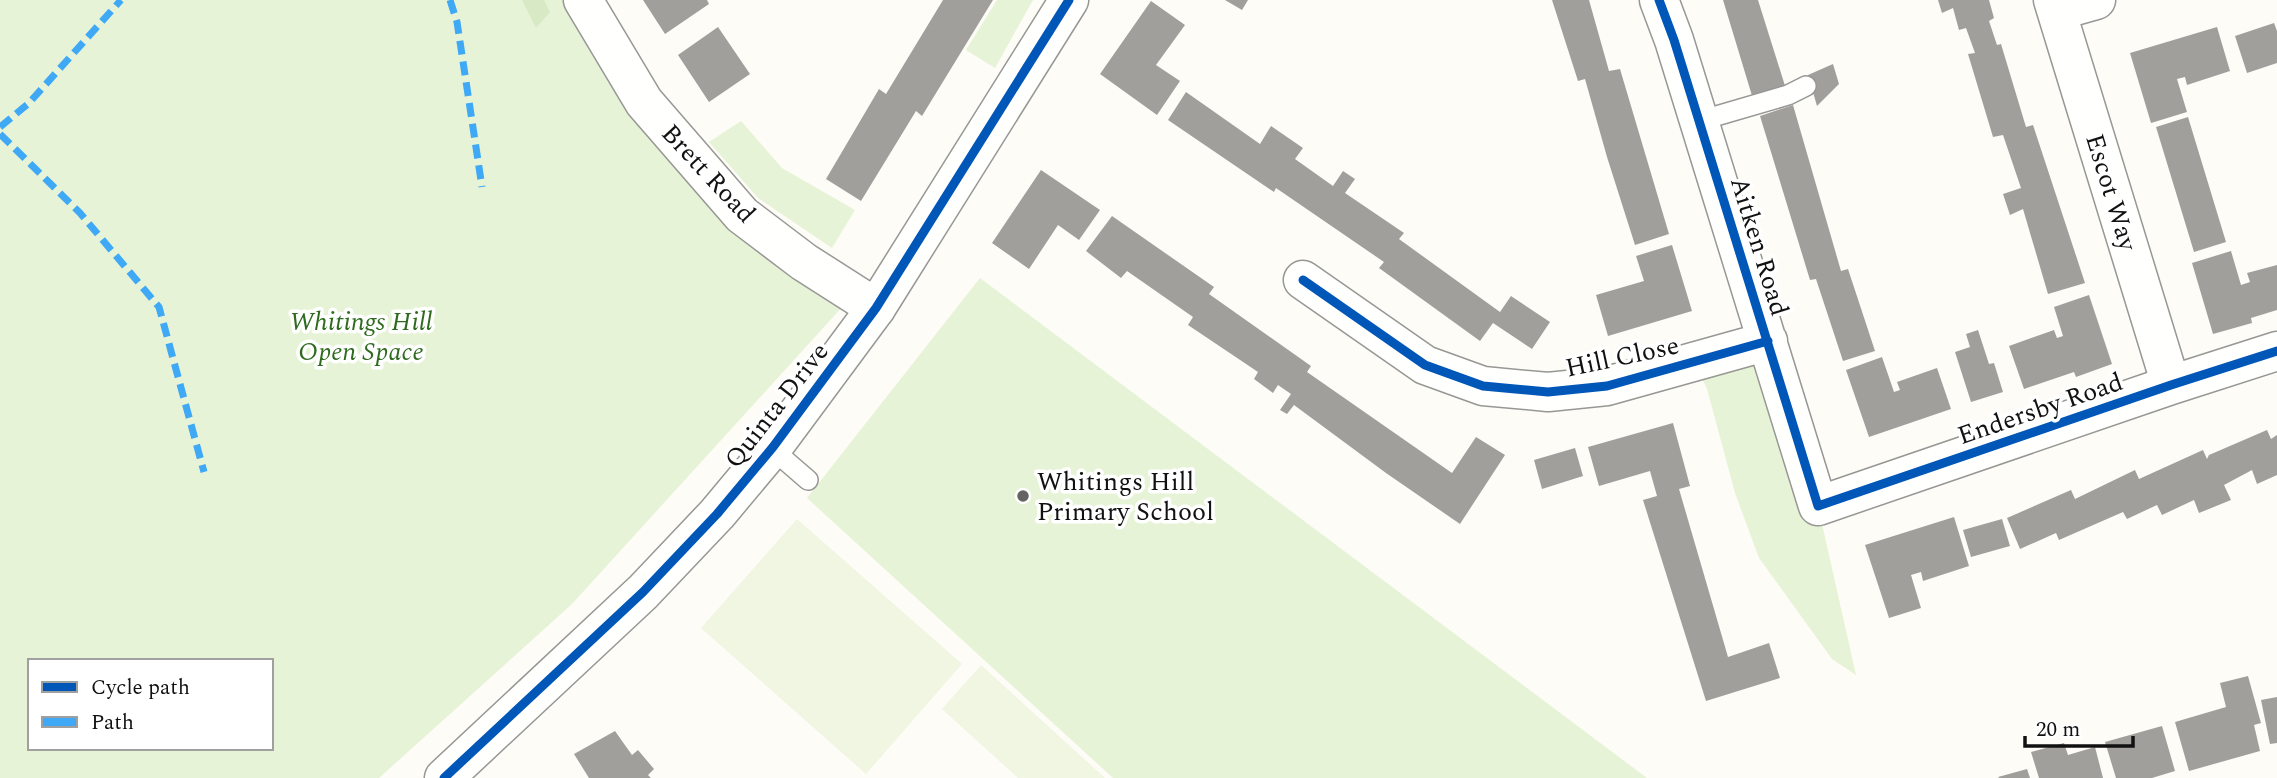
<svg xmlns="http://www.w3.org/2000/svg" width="2277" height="778" viewBox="0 0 2277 778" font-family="Spectral,serif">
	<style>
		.green { fill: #e7f3d7; fill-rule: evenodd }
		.forest { fill: #d8eac5 }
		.pitch { fill: #f0f6e1 }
		.building { fill: #a19f9c }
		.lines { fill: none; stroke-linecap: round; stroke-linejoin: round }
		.service-casing { stroke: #979795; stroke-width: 22 }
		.minor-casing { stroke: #979795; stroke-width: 41 }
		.tertiary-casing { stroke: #979795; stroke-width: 41 }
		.service { stroke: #fffffe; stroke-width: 19 }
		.minor { stroke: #fffffe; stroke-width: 38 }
		.tertiary { stroke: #fffffe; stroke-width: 38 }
		.quiet { stroke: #3fa9f5; stroke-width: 7; stroke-dasharray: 14 7; stroke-linecap: butt }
		.cycleway-casing { stroke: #fff; stroke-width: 13 }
		.cycleway { stroke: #0057b8; stroke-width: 9 }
		.poi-dot { fill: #646362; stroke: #fff; stroke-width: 2.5 }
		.labels { text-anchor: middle; stroke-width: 7; stroke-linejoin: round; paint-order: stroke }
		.street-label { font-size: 26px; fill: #111; stroke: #fff }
		.park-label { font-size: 26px; font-style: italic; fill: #2f6b1f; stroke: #fff }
		.poi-label { font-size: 26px; fill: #111; stroke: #fff; text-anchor: start }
	</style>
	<rect width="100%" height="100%" fill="#fdfcf7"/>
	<path class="green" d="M0,0H583L644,102L854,294L572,604L379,778H0ZM30,661H271V748H30Z
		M997,0H1033L995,68L966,50Z
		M741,121L782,168L855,210L832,248L758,198L709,142Z
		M980,278L1647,778H1113L807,498Z
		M1768,341L1818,506L1856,675L1832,659L1759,558L1735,493L1707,389L1695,363Z"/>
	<path class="forest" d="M522,0H544L550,12L536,28Z"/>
	<path class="pitch" d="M797,519L962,664L866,774L701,628Z
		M981,665L1105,778H1018L942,709Z"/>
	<path class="building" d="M643,0H707L709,4L665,34Z
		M943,0H993L922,116L916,111L861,201L826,179L879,89L886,94Z
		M1225,0H1248L1242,10Z
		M1552,0H1589L1609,71L1620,69L1669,234L1635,245L1607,157L1585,79L1578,81Z
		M1723,0H1758L1786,89L1753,99Z
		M1938,0H1989L1994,18L1989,21L1997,45L2001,44L2026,127L2033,125L2085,283L2048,294L2023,209L2010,215L2003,194L2021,188L2003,135L1993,137L1968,54L1975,53L1966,28L1959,30L1953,8L1942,13Z
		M1151,1L1185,25L1156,65L1180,81L1157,115L1100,74Z
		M2274,23L2277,31V63L2247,73L2235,36Z
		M718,27L750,74L709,102L678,55Z
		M2217,27L2230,71L2187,85L2185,77L2177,79L2187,112L2151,123L2130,53Z
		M1833,64L1839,84L1817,106L1808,75Z
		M1186,92L1260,144L1271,126L1303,148L1295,159L1333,186L1343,171L1355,179L1345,193L1404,233L1399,239L1500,312L1511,296L1550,322L1532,349L1493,323L1480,341L1379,268L1384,262L1276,188L1274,192L1168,120Z
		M1793,105L1841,271L1848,269L1875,351L1843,361L1816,279L1810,280L1760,116Z
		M2188,117L2226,242L2194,252L2156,127Z
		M1041,170L1100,210L1079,240L1058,225L1029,269L992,243Z
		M1112,216L1214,287L1209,294L1311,366L1307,372L1452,473L1476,437L1505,455L1460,524L1386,473L1294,405L1287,414L1280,410L1291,394L1278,385L1273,393L1254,379L1258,372L1188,325L1193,317L1127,271L1121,278L1086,251Z
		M1672,245L1692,311L1608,336L1596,295L1644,281L1636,256Z
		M2231,251L2241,285L2250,282L2247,273L2277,265V310L2251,318L2252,323L2213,334L2192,263Z
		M2089,295L2112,364L2076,377L2074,372L2024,389L2009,346L2054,330L2057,338L2063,336L2054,307Z
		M1978,330L1989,364L1994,363L2003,392L1971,402L1955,352L1970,347L1966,334Z
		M1882,357L1894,392L1900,390L1897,382L1937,368L1951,409L1869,437L1846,370Z
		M1673,423L1690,486L1679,489L1728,657L1769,643L1780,678L1706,701L1643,500L1657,496L1650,471L1599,486L1588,447Z
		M2267,430L2271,439L2277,435V475L2257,484L2252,470L2224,485L2231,500L2199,513L2194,500L2162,515L2157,505L2127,519L2123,512L2059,540L2056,533L2020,549L2007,518L2071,490L2075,499L2135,470L2139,479L2203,450L2207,459L2209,455Z
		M1575,448L1583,476L1542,489L1534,460Z
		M1954,517L1969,566L1923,581L1921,572L1911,575L1921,608L1889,618L1865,545Z
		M2002,519L2010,546L1971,557L1963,530Z
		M2248,676L2261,723L2254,725L2260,751L2189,771L2175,722L2226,707L2220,683Z
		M2277,697V743L2270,744L2261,700Z
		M2162,726L2175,771L2152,778H2116L2105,742Z
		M615,731L632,755L638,750L654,769L648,775L651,778H589L574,754Z
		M2064,743L2068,755L2095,747L2103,778H2039L2031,752Z
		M2027,769L2030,778H1999L1998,777Z"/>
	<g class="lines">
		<defs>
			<path id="service" d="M1699,121L1788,95L1806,86
				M771,448L808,480"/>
			<path id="minor" d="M583,0L644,102L742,215L804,262L876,308
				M1659,0L1674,40L1818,506L2171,385L2277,351
				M2053,0L2171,385
				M2057,11L2096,0
				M1303,280L1425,365L1483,386L1548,392L1607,386L1768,341"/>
			<path id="tertiary" d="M444,778L643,592L717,514L773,447L876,308L1069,0"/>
		</defs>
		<use href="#service" class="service-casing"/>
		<use href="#minor" class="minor-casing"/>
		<use href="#tertiary" class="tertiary-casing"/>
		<use href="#service" class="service"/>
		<use href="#minor" class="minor"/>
		<use href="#tertiary" class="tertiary"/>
		<path class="quiet" d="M450,0L457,22L482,187
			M0,127L29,103L121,0
			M0,134L80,213L159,307L204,472"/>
		<defs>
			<path id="cycleway" d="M1659,0L1674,40L1818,506L2171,385L2277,351
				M1303,280L1425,365L1483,386L1548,392L1607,386L1768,341
				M444,778L643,592L717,514L773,447L876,308L1069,0"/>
		</defs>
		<use href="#cycleway" class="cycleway-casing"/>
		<use href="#cycleway" class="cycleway"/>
	</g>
	<circle class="poi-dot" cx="1023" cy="496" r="7"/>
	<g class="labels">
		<g class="street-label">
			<text transform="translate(709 173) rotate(47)" y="9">Brett Road</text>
			<text transform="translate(2112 192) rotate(73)" y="9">Escot Way</text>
			<text transform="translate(1760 246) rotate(73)" y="9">Aitken Road</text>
			<text transform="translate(1622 356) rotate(-12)" y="9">Hill Close</text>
			<text transform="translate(776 405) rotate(-52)" y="9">Quinta Drive</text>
			<text transform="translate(2040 408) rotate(-19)" y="9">Endersby Road</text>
		</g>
		<g class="park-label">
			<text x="361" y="330">Whitings Hill<tspan x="361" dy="30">Open Space</tspan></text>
		</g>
		<g class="poi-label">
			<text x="1037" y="490">Whitings Hill<tspan x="1037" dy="30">Primary School</tspan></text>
		</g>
	</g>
	<rect x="28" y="659" width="245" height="91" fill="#ffffff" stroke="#a0a0a0" stroke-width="2"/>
	<rect x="42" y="682" width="35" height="10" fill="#0057b8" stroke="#a0a0a0" stroke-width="2"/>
	<text x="91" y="694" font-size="21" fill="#111111">Cycle path</text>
	<rect x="42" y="717" width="35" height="10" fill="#3fa9f5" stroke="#a0a0a0" stroke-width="2"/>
	<text x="91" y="729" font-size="21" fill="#111111">Path</text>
	<path d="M2025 736v10h108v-10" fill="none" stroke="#111111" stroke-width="3.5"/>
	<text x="2036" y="736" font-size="21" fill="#111111" stroke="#ffffff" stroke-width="5" paint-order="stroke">20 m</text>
</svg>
